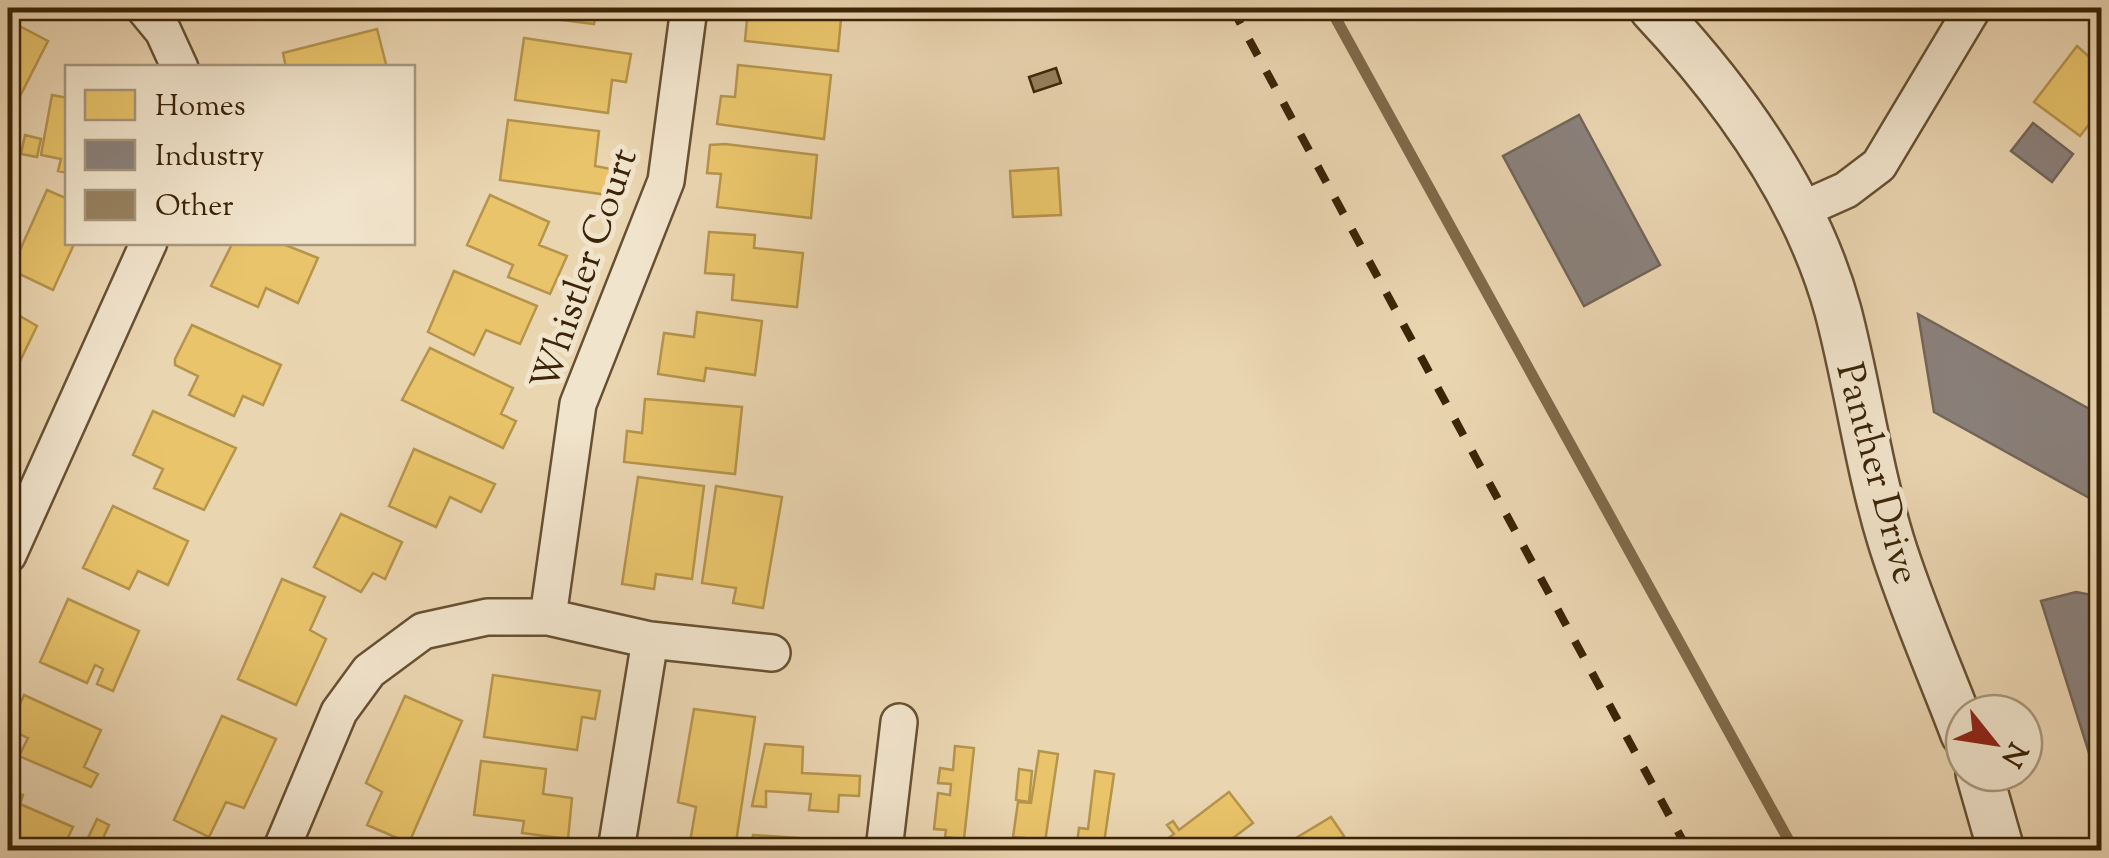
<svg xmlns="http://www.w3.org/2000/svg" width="2109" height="858" viewBox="0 0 2109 858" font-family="'Sorts Mill Goudy',serif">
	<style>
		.homes { fill: #e9c46a; stroke: #b5944c; stroke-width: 2.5 }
		.industry { fill: #8a817c; stroke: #726559; stroke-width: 2.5 }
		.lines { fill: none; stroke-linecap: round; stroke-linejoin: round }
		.stream { stroke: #806a4a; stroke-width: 11 }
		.building { fill: #96805f; stroke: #3b2407; stroke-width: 2.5 }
		.minor-casing { stroke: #675032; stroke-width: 40 }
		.tertiary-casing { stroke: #675032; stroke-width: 50 }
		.minor { stroke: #f1e4cc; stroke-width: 35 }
		.tertiary { stroke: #f1e4cc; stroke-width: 45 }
		.rail { stroke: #3b2407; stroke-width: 8; stroke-dasharray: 18 18; stroke-linecap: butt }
		.labels { text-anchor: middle; stroke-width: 10; stroke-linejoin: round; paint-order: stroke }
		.street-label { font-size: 38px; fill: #3b2407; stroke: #f1e4cc }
	</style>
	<rect width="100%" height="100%" fill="#ead5b1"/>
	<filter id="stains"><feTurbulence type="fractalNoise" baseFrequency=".002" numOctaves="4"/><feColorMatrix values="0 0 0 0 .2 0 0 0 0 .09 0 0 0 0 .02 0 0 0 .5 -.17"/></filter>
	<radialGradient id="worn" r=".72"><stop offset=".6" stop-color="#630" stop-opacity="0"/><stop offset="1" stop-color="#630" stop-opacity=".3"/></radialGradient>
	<path class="homes" d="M539,8H596L594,24L538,17Z
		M748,8H842L838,51L745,41Z
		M8,20L48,41L8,120Z
		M377,29L387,68H286L283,53Z
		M524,38L631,54L626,82L612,80L608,113L515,100Z
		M2077,46L2102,68V108L2080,136L2034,102Z
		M738,65L831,75L824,139L717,124L721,96L735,97Z
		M52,95L68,98V173L58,171L61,159L41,155Z
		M508,120L599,131L595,166L611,169L608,195L500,180Z
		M25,135L41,139L37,157L21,154Z
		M725,144L817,155L811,218L717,207L721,174L707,173L710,145Z
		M1058,168L1061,215L1013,217L1010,171Z
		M47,190L68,199V242H75L53,290L11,270Z
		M490,195L549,222L539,245L567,256L550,294L508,277L513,265L467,245Z
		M709,232L755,235L754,248L803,253L797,307L732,300L734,275L705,273Z
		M233,242H278L318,258L298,303L266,288L258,307L211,286Z
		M454,271L537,306L520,344L486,330L474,355L428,332Z
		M8,309L37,326L8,386Z
		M697,312L762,321L755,375L706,368L704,381L658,374L664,333L694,337Z
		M192,325L281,365L263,405L243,396L234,416L189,395L198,376L175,365V359Z
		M430,348L513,388L501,414L516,421L503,448L402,400Z
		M645,399L742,407L735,474L624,462L627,431L642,433Z
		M153,411L236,448L204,510L154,488L163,469L133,455Z
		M414,449L495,484L481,512L450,497L436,527L389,506Z
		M638,477L704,486L692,579L656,574L654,589L622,584Z
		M716,486L782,497L763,608L733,603L736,588L702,583Z
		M113,506L188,541L168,585L138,571L129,589L83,568Z
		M341,514L402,542L385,579L373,573L361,592L314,567Z
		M282,579L325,597L310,630L326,639L296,705L238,679Z
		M68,599L139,631L113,691L97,684L103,669L95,665L87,683L40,662Z
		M493,675L600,691L595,719L582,717L577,750L484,737Z
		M24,695L101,730L84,767L98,774L91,787L19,756L28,738L9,729Z
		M405,696L462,721L409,843L367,825L382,792L366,783Z
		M694,709L755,717L735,849L690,842L696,807L678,802Z
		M222,716L276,739L244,808L226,802L209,837L174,820Z
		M765,744L803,747L802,773L860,776L859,796L839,795L838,812L809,810L811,794L766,791V807L752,806Z
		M955,746L974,748L964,839L945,837L946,830L934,829L938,793L950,795L951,784L938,783L940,768L953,770Z
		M1039,751L1058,754L1044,849L1025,846V838L1013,837L1018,802L1031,803Z
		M481,761L546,769L543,794L572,798L568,839L522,833L524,821L474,815Z
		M1019,769L1032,771L1029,802L1016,800Z
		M1095,771L1114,774L1103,850H1076L1079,828L1088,829Z
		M12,791L23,795L20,804L73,827L62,850H8V797Z
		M1229,792L1253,823L1217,850H1158L1156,847L1174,834L1167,825L1173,821L1179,830Z
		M1331,817L1344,836L1321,850H1276Z
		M97,819L109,825L100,845L87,840Z
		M753,835L856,842L855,850H752Z"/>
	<path class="industry" d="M1579,115L1660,265L1584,306L1503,156Z
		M2033,123L2073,154L2052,182L2011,151Z
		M1918,314L2102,416V505L1934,412Z
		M2076,592L2102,597V794L2041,601Z"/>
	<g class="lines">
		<path class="stream" d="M1330,8L1794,850"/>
	</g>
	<path class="building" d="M1056,68L1061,83L1034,92L1029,77Z"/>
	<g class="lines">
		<defs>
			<path id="minor" d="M144,8L163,31L180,68
				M1799,211L1846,190L1879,165L1973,8
				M8,555L149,242
				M548,617L578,404L666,181L689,8
				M281,850L339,712L369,671L423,631L487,617H548L650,640L772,653
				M616,850L650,640
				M884,850L899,722"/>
			<path id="tertiary" d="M1652,8C1731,92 1807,197 1838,311C1858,387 1868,466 1891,541C1911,606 1940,670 1964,734
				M1979,773L2001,850"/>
		</defs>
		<use href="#minor" class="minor-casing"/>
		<use href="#tertiary" class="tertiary-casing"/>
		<use href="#minor" class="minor"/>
		<use href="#tertiary" class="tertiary"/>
		<path class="rail" d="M1232,8L1688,850"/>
	</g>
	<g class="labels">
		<g class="street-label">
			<text transform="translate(583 269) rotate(-71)" y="13">Whistler Court</text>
			<text transform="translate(1879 473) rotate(75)" y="13">Panther Drive</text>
		</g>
	</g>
	<rect width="2109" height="858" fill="none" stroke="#ead5b1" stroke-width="40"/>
	<rect x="10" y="10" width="2089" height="838" fill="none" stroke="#3b2407" stroke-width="5"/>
	<rect x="20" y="20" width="2069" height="818" fill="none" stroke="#3b2407" stroke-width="2.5"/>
	<rect x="65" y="65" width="350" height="180" fill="#f1e4cc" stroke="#a8977d" stroke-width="2.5"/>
	<rect x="85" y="90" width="50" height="30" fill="#e9c46a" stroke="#a8977d" stroke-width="2.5"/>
	<text x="155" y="115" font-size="30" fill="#3b2407">Homes</text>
	<rect x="85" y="140" width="50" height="30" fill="#8a817c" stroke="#a8977d" stroke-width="2.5"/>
	<text x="155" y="165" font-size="30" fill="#3b2407">Industry</text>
	<rect x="85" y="190" width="50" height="30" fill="#96805f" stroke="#a8977d" stroke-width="2.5"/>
	<text x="155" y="215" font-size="30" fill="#3b2407">Other</text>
	<g transform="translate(1994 743) rotate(120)"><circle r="48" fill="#f1e4cc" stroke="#a8977d" stroke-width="2.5"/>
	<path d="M0-8L18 38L0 25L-18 38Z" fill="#8f2418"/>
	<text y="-15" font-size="28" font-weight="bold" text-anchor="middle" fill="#3b2407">N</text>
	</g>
	<rect width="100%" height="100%" filter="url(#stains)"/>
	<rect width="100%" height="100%" fill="url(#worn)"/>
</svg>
